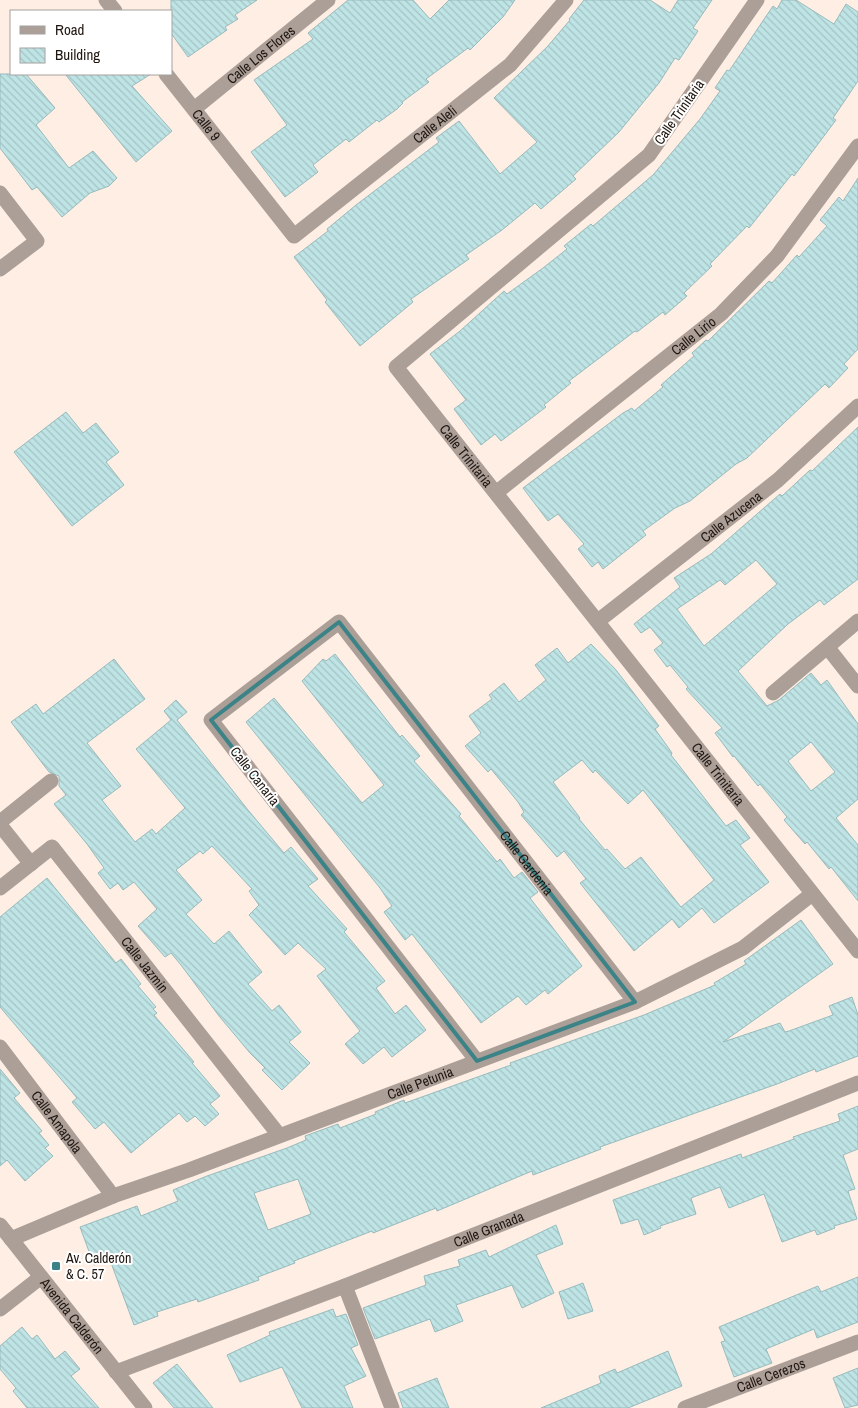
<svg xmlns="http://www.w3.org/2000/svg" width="858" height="1408" viewBox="0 0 858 1408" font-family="'Archivo Narrow',sans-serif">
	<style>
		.building { fill: url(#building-back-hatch); stroke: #97bbbd; fill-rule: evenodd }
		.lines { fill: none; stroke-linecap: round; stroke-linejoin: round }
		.minor { stroke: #ab9f98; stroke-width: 15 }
		.marked { fill: none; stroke: #3b8387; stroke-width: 4; stroke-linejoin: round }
		.poi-dot { fill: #3b8387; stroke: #fff; stroke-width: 2 }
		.labels { text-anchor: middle; stroke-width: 4; stroke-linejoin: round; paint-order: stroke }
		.street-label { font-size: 14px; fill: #201610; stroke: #fff }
		.poi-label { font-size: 14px; fill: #201610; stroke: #fff; text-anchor: start }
	</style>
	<defs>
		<pattern id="building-back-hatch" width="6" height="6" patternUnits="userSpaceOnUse" patternTransform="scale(1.25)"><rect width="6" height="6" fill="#bfe4e6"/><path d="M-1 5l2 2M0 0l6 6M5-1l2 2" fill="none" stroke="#a4c3c4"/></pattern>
	</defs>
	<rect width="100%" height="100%" fill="#ffeee3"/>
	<path class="building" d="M171,0H257L235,15L238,19L225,27L227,30L188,57L171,33Z
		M348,0H413L430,19L449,0H515L503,17L470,50L468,48L426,79L429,82L402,102L403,103L397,109L379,122L377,120L349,142L346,139L313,165L318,172L285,197L251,152L287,125L254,80L313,39L308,33Z
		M584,0H650L670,13L678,0H712L693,28L698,31L679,60L675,58L659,83L619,132L573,176L576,179L541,209L535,203L502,230L466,255L469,259L411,299L413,302L360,346L325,302L327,300L294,257L328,231L327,229L356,205L439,142L436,138L459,121L500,174L537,142L494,98L547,47L570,20L569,19Z
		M782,0H796L834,24L846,4L858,12V81L833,118L836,120L794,176L792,174L749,228L747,226L710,264L712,266L684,293L687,296L665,315L663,312L637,332L635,331L569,381L571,383L544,405L546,407L501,441L495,434L481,445L454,409L466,400L430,354L460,331L504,291L507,294L543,268L567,249L564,246L591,224L593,226L653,175L700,119L720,91L715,88L727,70L729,71L773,6L777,9Z
		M0,74H26L55,108L36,125L69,168L93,151L117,178L109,186L90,193L62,217L37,187L32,190L0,148Z
		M65,74H151L132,86L172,131L136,162Z
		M858,178V349L844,364L848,368L829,388L825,384L747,458L736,464L690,501L675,508L643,531L646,535L603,569L598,562L592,567L578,549L584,544L558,514L548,521L523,488L623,413L632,408L634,411L663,387L661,385L694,356L692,353L706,340L708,341L769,281L772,283L797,255L799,257L827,226L820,220L839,197L843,201Z
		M66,412L83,433L96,423L119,452L106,462L124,485L72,526L14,452Z
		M858,427V579L824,605L820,600L788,624L738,671L767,706L779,700L811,673L821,685L827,680L858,724V799L836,818L858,845V901L831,867L829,869L807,842L805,844L784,820L787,817L760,784L758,786L734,756L733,757L715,733L722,728L686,689L688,687L670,665L667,667L654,650L663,643L650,627L641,633L634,624L680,587L674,578L711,554L780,494L782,496L810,470L812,471ZM756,560L777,584L704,646L677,609L720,580L725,585ZM811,742L835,772L811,791L788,761Z
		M591,644L616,670L659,726L655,729L672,753L671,755L726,826L736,820L750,838L740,845L769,882L714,923L702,908L679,928L672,919L634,951L580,883L586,879L564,851L557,857L521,815L524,812L518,802L491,769L488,772L465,746L481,733L469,716L492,699L489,695L504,683L519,702L546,680L535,665L557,648L568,663ZM582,760L593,773L595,770L628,804L643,790L714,880L681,907L641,857L625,869L607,849L605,850L579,819L580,818L553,782Z
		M335,654L400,737L402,735L420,756L414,761L461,814L459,816L497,862L500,859L514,878L522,872L538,892L530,898L582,966L548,994L545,990L526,1005L518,996L481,1023L412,934L405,940L384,912L392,906L380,888L246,722L274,698L362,803L384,785L302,681L323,659L326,661Z
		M114,659L145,699L87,743L121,786L102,800L135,842L152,829L156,834L185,808L136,749L171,720L164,711L176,700L187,712L177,720L248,810L284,853L291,847L318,879L308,886L347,929L344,932L385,981L376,988L395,1014L406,1005L426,1030L392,1057L384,1047L363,1064L345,1044L360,1031L317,976L326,969L298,943L285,955L249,915L259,905L249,891L252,889L212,846L203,854L200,851L176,870L202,900L186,914L214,944L229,931L262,972L248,984L272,1011L279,1005L301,1032L289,1042L310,1063L282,1090L262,1070L265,1068L250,1053L219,1016L181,965L171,953L165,957L138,926L157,909L134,882L123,890L118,883L110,889L98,873L104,868L87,844L54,804L66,795L59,786V776L49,772L11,722L36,704L43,714Z
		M47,878L116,963L121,959L141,984L138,986L156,1007L153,1009L157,1013L154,1015L194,1062L192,1063L220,1096L210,1104L219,1114L205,1126L195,1116L187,1122L179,1113L131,1153L104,1122L95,1129L72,1102L77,1098L0,1007V917Z
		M801,920L833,964L723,1042L780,1023L785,1032L789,1031L833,1015L829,1006L852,997L858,1015V1056L816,1072L815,1069L777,1084L600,1147L601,1149L533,1175L532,1171L437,1211L436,1208L373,1233L372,1231L294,1261L295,1263L258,1277L259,1280L198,1302L197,1299L157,1312L158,1316L134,1325L110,1260L94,1265L80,1227L137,1206L141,1216L178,1201L173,1190L207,1176L287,1148L306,1140L305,1136L338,1124L340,1128L376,1114L375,1112L404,1100L405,1103L511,1065L510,1063L644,1015L715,985L714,983L746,964L744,961ZM298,1179L311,1214L268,1230L254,1193Z
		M0,1069L20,1093L14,1098L42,1131L39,1133L49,1145L45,1148L53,1156L25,1181L7,1160L0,1166Z
		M858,1106V1149L843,1155L855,1189L848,1191L857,1219L834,1226L835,1228L817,1235L815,1230L782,1242L764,1194L729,1208L720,1187L691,1198L696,1214L660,1226L661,1228L644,1235L638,1219L621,1224L613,1200L741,1154L742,1158L794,1139L793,1137L840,1121L838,1114Z
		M556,1225L563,1244L536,1255L554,1293L522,1308L512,1285L456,1305L463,1321L435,1332L430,1319L375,1339L363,1308L426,1285L424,1276L460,1266L458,1260L486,1250L489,1257Z
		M858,1277V1322L817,1338L814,1329L766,1349L772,1363L734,1377L721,1342L725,1341L719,1327L818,1286L821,1292Z
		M583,1283L593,1311L568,1319L559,1292Z
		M333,1309L336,1317L346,1314L358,1345L351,1348L366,1376L344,1386L353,1408H302L282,1367L240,1382L227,1355L270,1335L269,1332Z
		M22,1327L32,1339L37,1335L55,1359L65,1351L80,1369L71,1376L99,1408H27L13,1391L16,1388L0,1369V1346Z
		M668,1351L682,1386L628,1408H541L601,1383L599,1376L615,1369L617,1373Z
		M177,1364L213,1408H174L153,1383Z
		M858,1368V1405L845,1408L833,1378Z
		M437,1378L449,1408H403L398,1393Z"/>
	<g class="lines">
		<g class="minor">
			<path d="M106,0L115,11"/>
			<path id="s1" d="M757,0L649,155L396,367L858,951"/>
			<path id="s2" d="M166,74L294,236L510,65L566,0"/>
			<path id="s3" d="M194,109L328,0"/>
			<path d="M0,193L37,241L0,269"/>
			<path id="s4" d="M497,492L721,314L777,256L858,146"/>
			<path id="s5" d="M598,621L778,480L858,406"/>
			<path d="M828,648L858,686"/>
			<path d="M773,693L858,621"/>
			<path d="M0,822L51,781"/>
			<path d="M0,825L31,864"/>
			<path id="s6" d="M0,888L52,847L279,1135"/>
			<path id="s7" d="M0,1047L113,1196"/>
			<path id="s8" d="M477,1061L211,720L339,622L635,1002"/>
			<path id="s9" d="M0,1225L145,1408"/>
			<path id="s10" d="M11,1239L113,1196L189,1170L635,1002L743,948L812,894"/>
			<path d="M345,1286L392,1408"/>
			<path d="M0,1309L41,1277"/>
			<path id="s11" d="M116,1372L345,1286L858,1083"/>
			<path id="s12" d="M685,1408L858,1342"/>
		</g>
	</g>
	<path class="marked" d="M339,622L635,1002L477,1061L211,720Z"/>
	<rect class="poi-dot" x="51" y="1261" width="10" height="10" rx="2.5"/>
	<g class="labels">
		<g class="street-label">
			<text dy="5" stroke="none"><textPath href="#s3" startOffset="86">Calle Los Flores</textPath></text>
			<text transform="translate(679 112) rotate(-55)" y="5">Calle Trinitaria</text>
			<text dy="5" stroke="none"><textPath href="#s2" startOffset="65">Calle 9</textPath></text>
			<text dy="5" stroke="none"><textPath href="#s2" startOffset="386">Calle Aleli</textPath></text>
			<text dy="5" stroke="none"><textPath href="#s4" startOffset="251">Calle Lirio</textPath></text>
			<text dy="5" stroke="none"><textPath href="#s1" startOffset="632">Calle Trinitaria</textPath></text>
			<text dy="5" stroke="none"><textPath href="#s5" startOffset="169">Calle Azucena</textPath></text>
			<text dy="5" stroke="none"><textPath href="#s1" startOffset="1038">Calle Trinitaria</textPath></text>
			<text transform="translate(255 776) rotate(52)" y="5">Calle Canaria</text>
			<text dy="5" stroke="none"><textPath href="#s8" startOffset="899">Calle Gardenia</textPath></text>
			<text dy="5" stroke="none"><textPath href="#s6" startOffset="216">Calle Jazmín</textPath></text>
			<text dy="5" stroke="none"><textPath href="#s10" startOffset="438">Calle Petunia</textPath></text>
			<text dy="5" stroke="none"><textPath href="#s7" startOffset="94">Calle Amapola</textPath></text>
			<text dy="5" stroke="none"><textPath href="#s11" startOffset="399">Calle Granada</textPath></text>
			<text dy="5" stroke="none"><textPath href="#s9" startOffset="116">Avenida Calderón</textPath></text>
			<text dy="5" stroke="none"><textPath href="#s12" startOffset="92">Calle Cerezos</textPath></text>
		</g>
		<g class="poi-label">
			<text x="66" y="1263">Av. Calderón<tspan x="66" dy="16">&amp; C. 57</tspan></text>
		</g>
	</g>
	<rect x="10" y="10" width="162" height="65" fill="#ffffff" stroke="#a6a29f"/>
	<rect x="20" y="26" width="25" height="8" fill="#ab9f98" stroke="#a6a29f"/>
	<text x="55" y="35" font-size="15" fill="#201610">Road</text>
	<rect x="20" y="48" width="25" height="15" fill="url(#building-back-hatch)" stroke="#a6a29f"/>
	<text x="55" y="60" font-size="15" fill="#201610">Building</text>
</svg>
